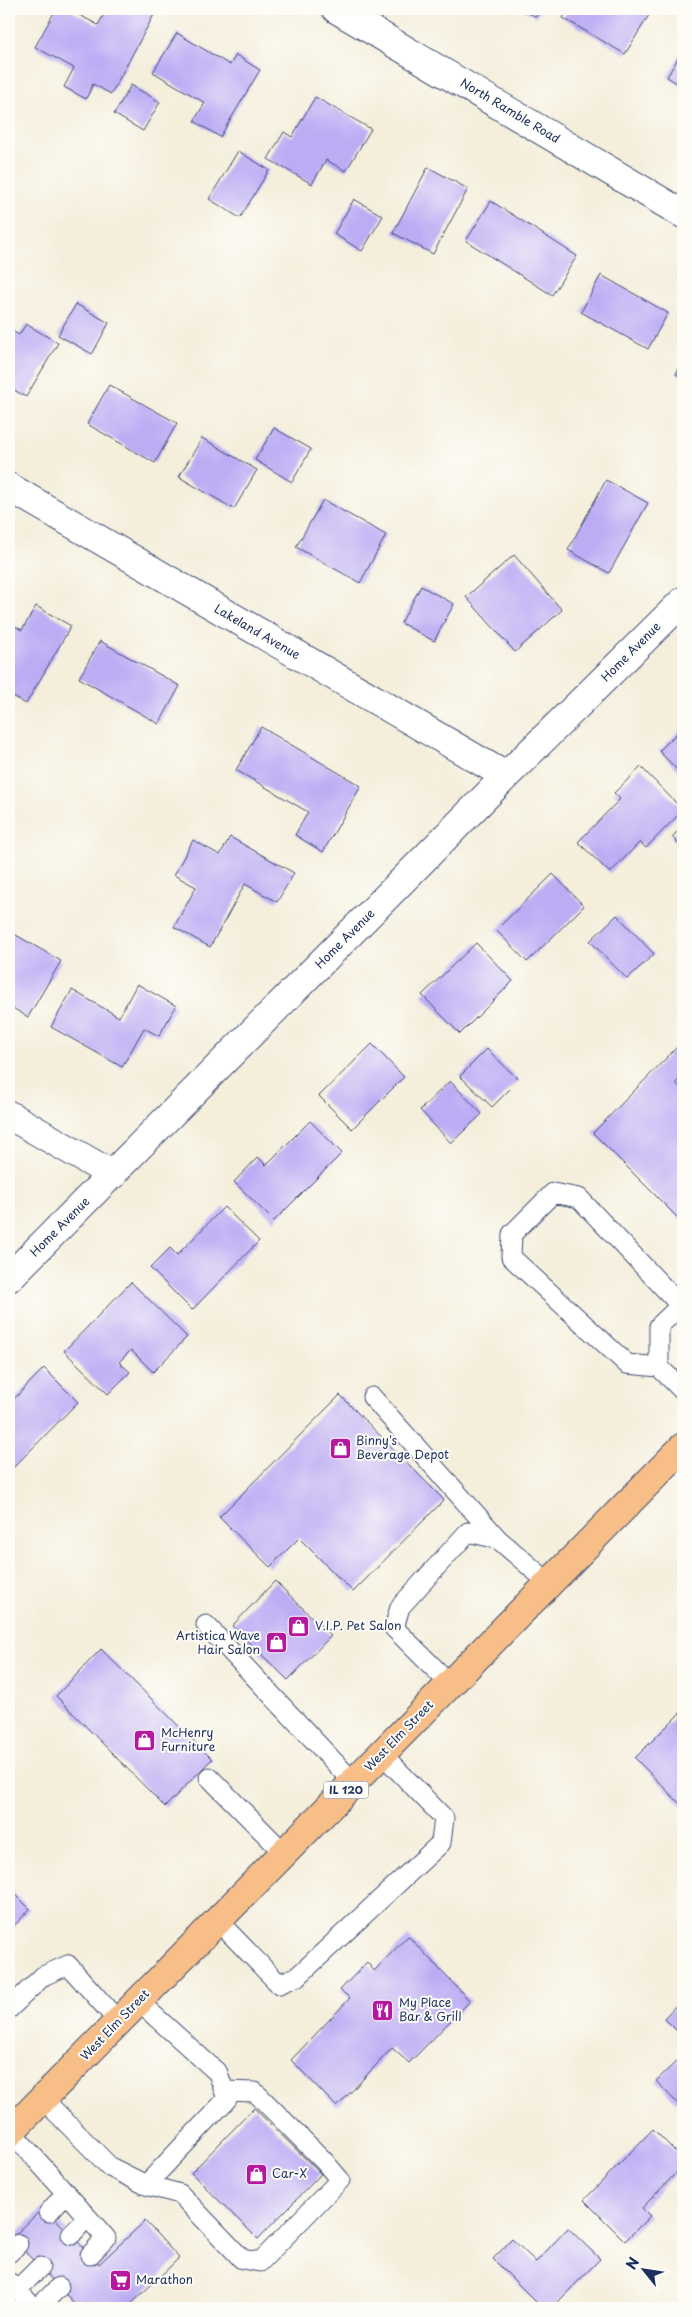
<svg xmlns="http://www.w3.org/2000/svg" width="692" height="2317" viewBox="0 0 692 2317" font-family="'Playpen Sans',sans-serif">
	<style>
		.building { fill: #bcacf4 }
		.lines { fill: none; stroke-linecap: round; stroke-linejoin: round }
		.lane-casing { stroke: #3c4c71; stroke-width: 21 }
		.street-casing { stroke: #3c4c71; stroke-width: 30 }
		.primary-casing { stroke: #3c4c71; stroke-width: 30 }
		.lane { stroke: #fff; stroke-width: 19 }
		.street { stroke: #fff; stroke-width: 28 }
		.primary { stroke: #f7be88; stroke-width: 28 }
		.labels { text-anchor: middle; stroke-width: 4; stroke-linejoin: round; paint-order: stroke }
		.shield { fill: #fdfcf7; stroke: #5f6c8c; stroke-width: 1 }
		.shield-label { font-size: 11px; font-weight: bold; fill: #1b2f5e }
		.street-label { font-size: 12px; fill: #1b2f5e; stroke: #fdfcf7 }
		.poi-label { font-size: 12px; fill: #1b2f5e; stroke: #fdfcf7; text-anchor: start }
	</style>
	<rect width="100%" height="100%" fill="#fdfcf7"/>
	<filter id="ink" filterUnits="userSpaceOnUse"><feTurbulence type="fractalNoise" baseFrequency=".02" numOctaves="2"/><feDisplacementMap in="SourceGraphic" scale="10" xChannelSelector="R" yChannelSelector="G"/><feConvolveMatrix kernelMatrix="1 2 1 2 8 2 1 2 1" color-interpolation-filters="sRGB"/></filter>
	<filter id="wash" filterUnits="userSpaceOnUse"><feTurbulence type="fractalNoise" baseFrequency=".0096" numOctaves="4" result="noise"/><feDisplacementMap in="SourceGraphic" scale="20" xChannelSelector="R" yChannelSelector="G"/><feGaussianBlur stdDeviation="1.12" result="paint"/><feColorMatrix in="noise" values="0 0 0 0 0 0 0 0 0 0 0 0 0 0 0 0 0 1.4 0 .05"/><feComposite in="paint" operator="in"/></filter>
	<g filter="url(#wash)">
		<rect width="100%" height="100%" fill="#f4eedb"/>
		<g id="blocks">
			<path class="building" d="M56,9H68L98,25L107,9H157L111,94L93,84L86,99L64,87L74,68L35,47Z
				M522,9H541L536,17Z
				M568,9H639L649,15L625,54L563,18Z
				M177,33L230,65L236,55L260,70L220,137L194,121L205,103L153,72Z
				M683,49V87L667,77Z
				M131,85L160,102L143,131L114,114Z
				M315,97L371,129L346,171L326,160L312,184L268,159L284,132L292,137Z
				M238,151L269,170L240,218L209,199Z
				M428,167L468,189L433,254L393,233Z
				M354,199L383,216L362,251L334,234Z
				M491,201L577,256L552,295L466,241Z
				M601,275L668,313L648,349L581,312Z
				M76,304L109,323L92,354L58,335Z
				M26,324L58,343L26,397L9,387V329L19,335Z
				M683,361V378L676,374Z
				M109,385L177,423L155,463L87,424Z
				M274,428L311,449L292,482L255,460Z
				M202,438L257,470L234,509L179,477Z
				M606,480L648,503L609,573L568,550Z
				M323,500L386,535L360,583L296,547Z
				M514,555L562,610L515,652L466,597Z
				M421,586L454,604L434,641L401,623Z
				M36,606L71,626L26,704L9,694V623L22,630Z
				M100,641L180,686L159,724L79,678Z
				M261,727L361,786L323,852L295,835L308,812L236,770Z
				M683,727V776L659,751Z
				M641,767L683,810L646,848L640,842L610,873L578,842L620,799L614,793Z
				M683,826V849L672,837Z
				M230,837L294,873L277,902L245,884L210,947L174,927L196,887L174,875L193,840L220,855Z
				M553,874L584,906L527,962L496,930Z
				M617,915L654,954L627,979L590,941Z
				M9,931L61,961L28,1017L9,1006Z
				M476,943L513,981L460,1034L422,995Z
				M137,984L176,1006L159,1036L144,1028L122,1067L51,1027L72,990L119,1017Z
				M683,1041V1075L676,1083L683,1091V1223L593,1133Z
				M372,1044L404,1077L352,1129L319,1096Z
				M487,1049L519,1080L492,1107L460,1076Z
				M450,1081L482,1114L451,1143L420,1110Z
				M310,1121L342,1153L274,1221L234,1182L258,1157L266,1165Z
				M224,1207L259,1241L192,1310L150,1268L170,1248L177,1255Z
				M131,1282L187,1337L153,1372L131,1350L119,1362L130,1372L108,1394L64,1351Z
				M44,1368L78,1402L10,1471L9,1469V1404Z
				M340,1395L444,1500L353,1592L299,1538L270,1567L219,1517Z
				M275,1581L331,1636L288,1680L232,1626Z
				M101,1649L212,1759L165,1807L56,1696Z
				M683,1710V1807L635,1758Z
				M9,1888L30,1909L9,1931Z
				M408,1936L470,2001L409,2063L392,2048L337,2107L291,2060L350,1998L340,1990L367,1962L374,1971Z
				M683,1998V2037L664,2018Z
				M683,2055V2109L656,2081Z
				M254,2108L321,2174L258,2239L191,2173Z
				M653,2129L683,2159V2166L642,2208L650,2216L625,2241L584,2200Z
				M44,2207L99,2264L145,2221L179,2258L127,2308H79L12,2238Z
				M568,2228L600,2259L552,2308H542L493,2259L512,2239L536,2262Z"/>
		</g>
	</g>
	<g filter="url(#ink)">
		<use href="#blocks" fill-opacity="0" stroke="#3c4c71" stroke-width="1"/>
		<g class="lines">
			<defs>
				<path id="lane" d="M683,1303L659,1326V1367L683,1391
					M659,1367L627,1364L511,1257L512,1234L553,1193L579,1198L681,1306
					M372,1397L498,1539
					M206,1625L353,1782
					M450,1684L394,1628L400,1607L468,1532L498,1539L549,1583
					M209,1777L284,1853
					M218,1921L279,1984L298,1976L441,1843L444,1818L382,1754
					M9,2009L43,1976L68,1965L118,2021
					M42,2098L110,2167L146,2185L227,2099L218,2073L138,2001
					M9,2129L106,2238L90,2255
					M146,2185L180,2194L242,2259L260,2262L340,2180L324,2161L255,2092L225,2091
					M49,2212L66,2193
					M71,2235L87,2217
					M9,2253L18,2244
					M9,2282L34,2308
					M16,2291L40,2267
					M38,2308L59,2287"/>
				<path id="street" d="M336,9L683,214
					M9,487L506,776
					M9,1115L113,1175
					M9,1278L506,776L683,601"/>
				<path id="primary" d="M9,2133L683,1447"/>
			</defs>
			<use href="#lane" class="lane-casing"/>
			<use href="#street" class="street-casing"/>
			<use href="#primary" class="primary-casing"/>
			<use href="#lane" class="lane"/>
			<use href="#street" class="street"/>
			<use href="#primary" class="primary"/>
		</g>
	</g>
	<defs>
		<symbol id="shop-square" viewBox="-11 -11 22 22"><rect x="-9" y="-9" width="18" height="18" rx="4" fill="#b5179e" stroke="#fdfcf7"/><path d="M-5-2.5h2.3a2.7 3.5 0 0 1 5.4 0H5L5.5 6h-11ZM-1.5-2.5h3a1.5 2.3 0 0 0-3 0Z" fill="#fff"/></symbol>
		<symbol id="restaurant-square" viewBox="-11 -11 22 22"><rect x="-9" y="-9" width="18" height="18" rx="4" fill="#b5179e" stroke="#fdfcf7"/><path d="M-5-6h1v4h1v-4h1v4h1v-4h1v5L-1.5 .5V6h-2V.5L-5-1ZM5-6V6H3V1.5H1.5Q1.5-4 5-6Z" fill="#fff"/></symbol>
		<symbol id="supermarket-square" viewBox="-11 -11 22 22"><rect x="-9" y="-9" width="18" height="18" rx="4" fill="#b5179e" stroke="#fdfcf7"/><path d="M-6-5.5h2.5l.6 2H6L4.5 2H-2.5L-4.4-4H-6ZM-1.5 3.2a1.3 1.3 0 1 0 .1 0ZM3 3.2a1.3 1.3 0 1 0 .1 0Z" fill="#fff"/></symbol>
	</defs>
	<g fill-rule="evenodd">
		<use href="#shop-square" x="328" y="1436" width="25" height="25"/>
		<use href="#shop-square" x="286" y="1614" width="25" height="25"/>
		<use href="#shop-square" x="264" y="1630" width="25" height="25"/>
		<use href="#shop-square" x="132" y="1728" width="25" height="25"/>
		<use href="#restaurant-square" x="370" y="1998" width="25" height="25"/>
		<use href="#shop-square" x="244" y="2162" width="25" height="25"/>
		<use href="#supermarket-square" x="108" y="2268" width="25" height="25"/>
	</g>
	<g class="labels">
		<rect class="shield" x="323.5" y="1781.5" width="45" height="17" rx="4"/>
		<g class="shield-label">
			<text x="346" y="1794">IL 120</text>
		</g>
		<g class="street-label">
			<text transform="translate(510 111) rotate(31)" y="4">North Ramble Road</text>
			<text transform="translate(257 632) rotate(30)" y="4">Lakeland Avenue</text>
			<text transform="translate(631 652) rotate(-45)" y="4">Home Avenue</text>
			<text transform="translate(345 939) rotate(-45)" y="4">Home Avenue</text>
			<text transform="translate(60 1227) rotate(-45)" y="4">Home Avenue</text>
			<text transform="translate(399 1736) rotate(-46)" y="4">West Elm Street</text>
			<text transform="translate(115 2025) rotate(-46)" y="4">West Elm Street</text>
		</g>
		<g class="poi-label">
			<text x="356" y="1445">Binny's<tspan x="356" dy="14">Beverage Depot</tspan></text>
			<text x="315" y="1630">V.I.P. Pet Salon</text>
			<text x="260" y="1640" text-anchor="end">Artistica Wave<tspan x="260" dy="14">Hair Salon</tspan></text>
			<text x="161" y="1737">McHenry<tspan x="161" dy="14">Furniture</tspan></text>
			<text x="399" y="2007">My Place<tspan x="399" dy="14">Bar &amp; Grill</tspan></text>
			<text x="272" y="2178">Car-X</text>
			<text x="136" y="2284">Marathon</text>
		</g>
	</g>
	<rect width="692" height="2317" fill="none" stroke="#fdfcf7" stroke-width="30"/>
	<g transform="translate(644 2270) rotate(300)" stroke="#fdfcf7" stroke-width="4" paint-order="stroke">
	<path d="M0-4L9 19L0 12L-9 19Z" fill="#1b2f5e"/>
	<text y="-8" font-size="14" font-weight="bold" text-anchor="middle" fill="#1b2f5e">N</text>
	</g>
</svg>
